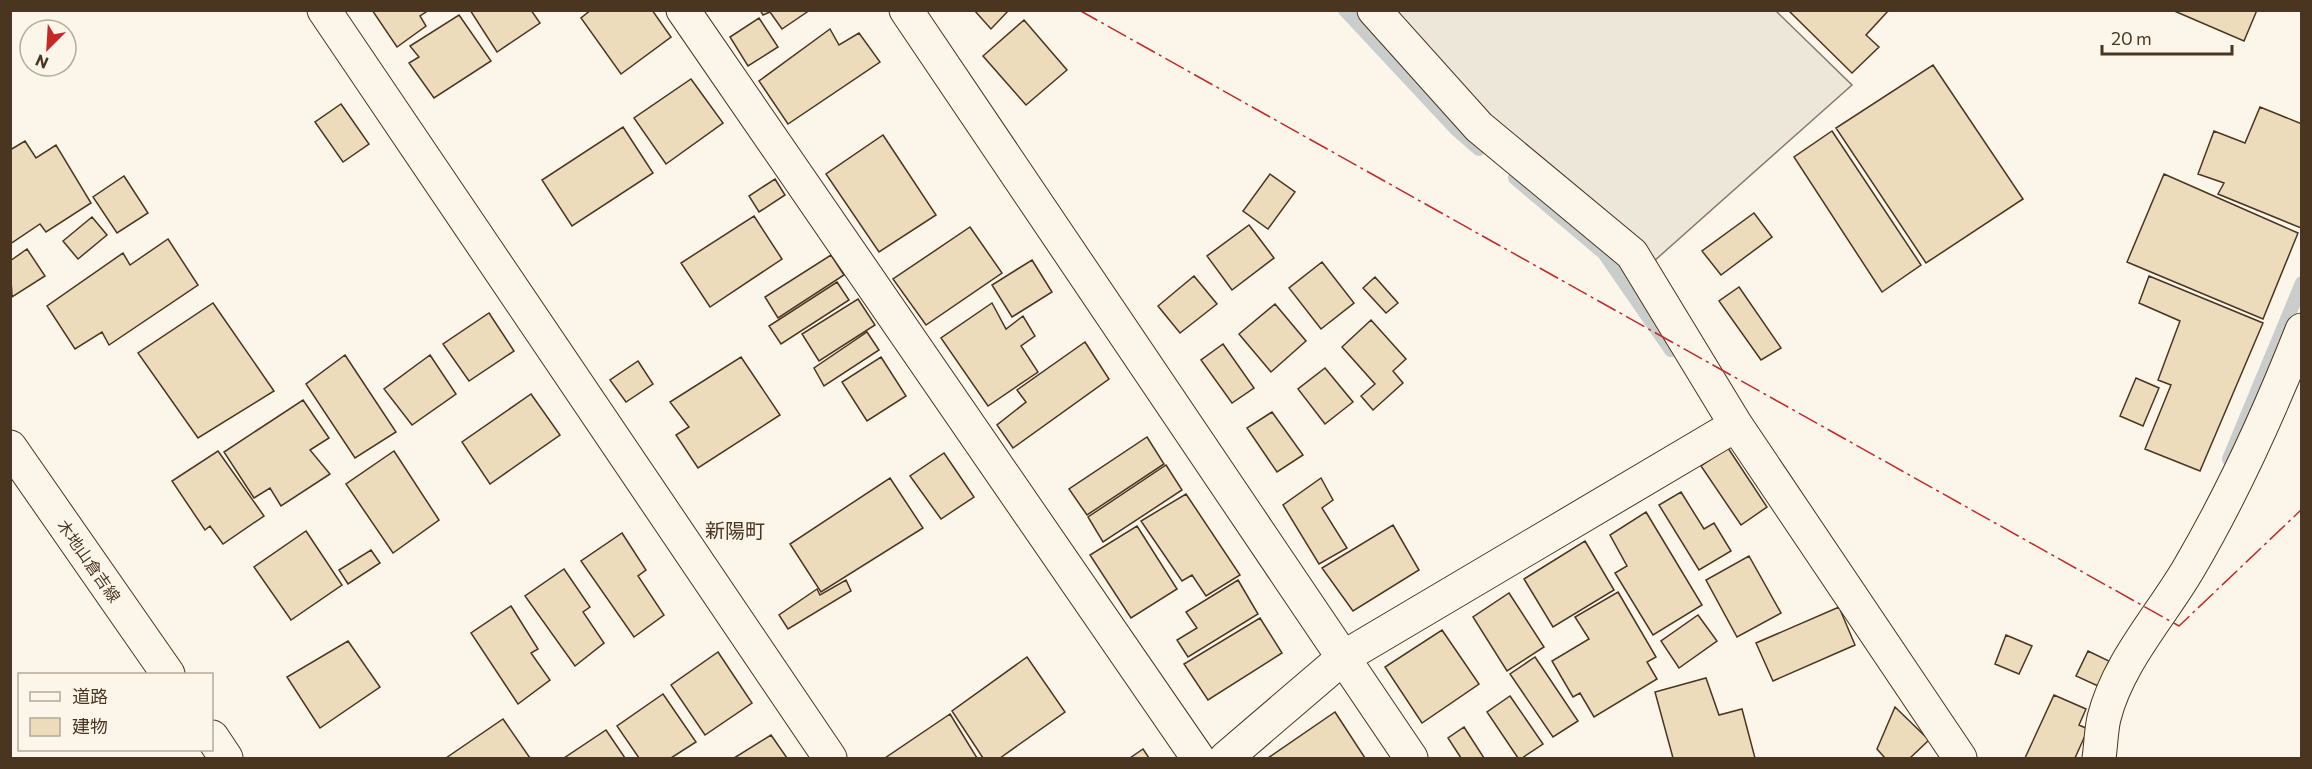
<svg xmlns="http://www.w3.org/2000/svg" width="2312" height="769" viewBox="0 0 2312 769" font-family="Commissioner,'Noto Sans JP',sans-serif">
	<style>
		.parking { fill: #ede7d9; stroke: #887966; stroke-width: 1.5 }
		.lines { fill: none; stroke-linecap: round; stroke-linejoin: round }
		.stream { stroke: #c9cecd; stroke-width: 14 }
		.building { fill: #ecdcbc; stroke: #4a3520; stroke-width: 1.5 }
		.minor-casing { stroke: #4a3520; stroke-width: 35 }
		.secondary-casing { stroke: #4a3520; stroke-width: 35 }
		.minor { stroke: #fbf6e9; stroke-width: 33 }
		.secondary { stroke: #fbf6e9; stroke-width: 33 }
		.power { stroke: #c62828; stroke-width: 1.5; stroke-dasharray: 21 4.5 3 4.5; stroke-linecap: butt }
		.labels { text-anchor: middle; stroke-width: 4.5; stroke-linejoin: round; paint-order: stroke }
		.street-label { font-size: 16px; fill: #4a3520; stroke: #fbf6e9 }
		.quarter-label { font-size: 20px; fill: #4a3520; stroke: #fbf6e9 }
	</style>
	<rect width="100%" height="100%" fill="#fbf6e9"/>
	<path class="parking" d="M1381,11H1776L1852,85L1653,262L1474,113Z"/>
	<g class="lines">
		<path class="stream" d="M1345,10L1456,129L1479,149
			M1515,178L1604,253L1671,350
			M2229,459L2302,283"/>
	</g>
	<path class="building" d="M372,10H429L420,16L426,26L397,47Z
		M470,10H531L540,23L497,52Z
		M591,10H652L671,37L621,74L581,18Z
		M760,10H810L782,29L770,12L763,15Z
		M974,10H1009L991,29Z
		M1788,10H1887L1888,11L1866,35L1879,47L1852,73Z
		M2172,10H2257L2244,41Z
		M459,15L491,61L434,98L409,63L419,57L410,46Z
		M759,18L778,47L748,66L730,37Z
		M1024,20L1067,70L1026,105L983,56Z
		M830,29L839,45L859,33L880,62L788,124L759,81Z
		M1933,65L2023,199L1926,263L1836,128Z
		M691,79L723,123L666,164L634,118Z
		M341,104L369,144L343,162L315,122Z
		M2260,107L2302,124L2301,228L2218,194L2224,183L2198,174L2214,131L2245,143Z
		M623,127L653,173L572,226L542,180Z
		M1832,131L1921,265L1882,292L1794,157Z
		M883,135L936,215L879,252L826,174Z
		M25,141L36,158L56,145L91,203L46,232L40,224L10,244V150Z
		M1270,174L1295,192L1268,229L1243,211Z
		M2164,174L2298,233L2263,319L2127,262Z
		M124,176L148,213L117,233L93,197Z
		M775,179L785,195L759,212L749,196Z
		M1754,213L1772,237L1721,275L1702,251Z
		M754,216L782,259L710,307L681,263Z
		M92,217L107,235L78,259L63,241Z
		M1249,225L1274,258L1232,290L1207,256Z
		M970,227L1002,273L926,325L893,279Z
		M168,239L198,285L109,345L102,332L75,349L47,306L123,253L130,265Z
		M27,249L45,276L12,297L10,261Z
		M831,255L844,275L778,318L765,297Z
		M1032,260L1052,292L1012,317L992,285Z
		M1322,262L1354,303L1321,329L1289,288Z
		M1194,276L1217,304L1180,333L1158,306Z
		M2149,276L2263,323L2200,471L2145,449L2171,385L2158,380L2180,321L2139,303Z
		M1375,277L1398,303L1386,313L1363,288Z
		M837,282L849,300L781,344L769,326Z
		M1739,287L1781,348L1761,360L1719,301Z
		M858,299L875,325L819,361L802,334Z
		M213,303L274,391L198,438L138,353Z
		M992,303L1006,329L1023,316L1035,336L1021,346L1038,372L988,406L941,338Z
		M1275,304L1306,341L1271,372L1239,334Z
		M489,313L514,351L469,381L443,344Z
		M1371,320L1406,359L1393,371L1403,383L1373,410L1361,396L1375,384L1342,347Z
		M867,332L879,350L824,386L814,368Z
		M1085,342L1109,379L1013,448L997,425L1026,402L1017,390Z
		M1223,344L1254,388L1232,403L1201,360Z
		M345,355L396,432L355,458L306,384Z
		M430,355L456,394L412,425L384,389Z
		M741,357L780,415L698,468L676,435L689,427L670,402Z
		M881,357L906,396L867,421L842,382Z
		M638,361L653,384L626,402L610,380Z
		M1325,368L1353,402L1325,424L1298,389Z
		M2136,378L2159,388L2143,426L2120,416Z
		M531,394L560,435L490,484L462,442Z
		M303,400L329,438L310,450L330,474L281,506L270,488L254,498L224,452Z
		M1272,412L1303,455L1277,472L1247,428Z
		M1147,437L1164,464L1087,515L1069,489Z
		M1728,448L1767,507L1741,525L1701,466Z
		M218,451L264,516L223,544L210,526L205,530L172,481Z
		M394,451L439,520L393,553L346,484Z
		M944,453L974,497L941,519L910,476Z
		M1166,465L1182,490L1103,542L1088,517Z
		M890,478L923,528L821,592L790,544Z
		M1321,478L1333,500L1322,508L1347,548L1319,564L1283,505Z
		M1681,492L1704,529L1714,523L1731,551L1699,570L1659,505Z
		M1186,494L1240,575L1206,596L1192,575L1182,581L1141,521Z
		M1646,512L1702,605L1653,635L1615,573L1627,566L1610,535Z
		M1393,525L1419,570L1353,611L1322,568Z
		M1137,526L1177,589L1131,618L1090,555Z
		M306,531L342,585L291,620L254,567Z
		M622,533L646,570L638,576L664,615L634,637L581,561Z
		M1585,541L1614,590L1553,627L1524,579Z
		M371,550L380,563L348,584L339,570Z
		M1749,556L1781,613L1737,637L1706,580Z
		M564,569L590,607L583,612L604,643L575,666L525,596Z
		M846,580L851,591L788,629L779,615L817,589L820,595Z
		M1238,580L1258,614L1188,657L1177,640L1197,628L1186,612Z
		M1618,592L1656,657L1647,662L1657,679L1594,717L1580,693L1573,697L1552,661L1589,639L1575,617Z
		M1509,593L1544,647L1507,671L1473,617Z
		M511,606L538,649L531,653L550,680L518,704L471,633Z
		M1839,607L1855,645L1773,681L1756,643Z
		M1698,615L1717,641L1679,668L1661,641Z
		M1260,618L1282,653L1208,700L1184,664Z
		M1442,630L1479,684L1422,723L1385,667Z
		M2006,635L2032,646L2019,674L1995,664Z
		M348,641L380,687L320,728L287,677Z
		M2088,651L2109,661L2098,686L2076,676Z
		M718,652L752,703L705,735L671,685Z
		M1027,657L1065,712L1000,758H983L952,711Z
		M1535,657L1578,721L1553,737L1510,674Z
		M1706,678L1719,715L1742,709L1755,758H1673L1655,692Z
		M663,694L696,742L671,758H639L617,726Z
		M2054,695L2086,709L2079,725L2088,729L2075,758H2025Z
		M1510,696L1543,744L1522,758H1518L1487,712Z
		M1895,707L1929,740L1910,758H1885L1877,749Z
		M1335,712L1365,758H1268Z
		M950,714L977,758H885Z
		M503,719L530,758H446Z
		M1464,727L1484,758H1461L1448,738Z
		M606,730L625,758H564Z
		M771,735L787,758H734Z
		M1143,749L1149,758H1130Z"/>
	<g class="lines">
		<defs>
			<path id="minor" d="M324,10L830,758
				M683,10L1198,758
				M906,10L1411,758
				M1374,10L1479,127L1632,254L1736,425L1960,758
				M1226,758L1344,657L1736,425
				M2099,758C2101,745 2101,731 2104,718C2118,662 2161,616 2189,568C2233,493 2270,411 2302,330"/>
			<path id="secondary" d="M10,447L168,674
				M212,737L226,758"/>
		</defs>
		<use href="#minor" class="minor-casing"/>
		<use href="#secondary" class="secondary-casing"/>
		<use href="#minor" class="minor"/>
		<use href="#secondary" class="secondary"/>
		<path class="power" d="M1079,10L2179,626L2302,509"/>
	</g>
	<g class="labels">
		<g class="street-label">
			<text transform="translate(89 561) rotate(55)" y="6">木地山倉吉線</text>
		</g>
		<g class="quarter-label">
			<text x="735" y="538">新陽町</text>
		</g>
	</g>
	<rect width="2312" height="769" fill="none" stroke="#4a3520" stroke-width="24"/>
	<rect x="18" y="673" width="195" height="78" fill="#fbf6e9" stroke="#b4a999" stroke-width="1.5"/>
	<rect x="30" y="692" width="30" height="9" fill="#fbf6e9" stroke="#b4a999" stroke-width="1.5"/>
	<text x="72" y="703" font-size="18" fill="#4a3520">道路</text>
	<rect x="30" y="718" width="30" height="18" fill="#ecdcbc" stroke="#b4a999" stroke-width="1.5"/>
	<text x="72" y="733" font-size="18" fill="#4a3520">建物</text>
	<g transform="translate(48 48) rotate(204)"><circle r="28" fill="#fbf6e9" stroke="#b4a999" stroke-width="1.5"/>
	<path d="M0-4.5L10 22L0 15L-10 22Z" fill="#c62828"/>
	<text y="-9" font-size="16" font-weight="bold" text-anchor="middle" fill="#4a3520">N</text>
	</g>
	<path d="M2102 45v9h130v-9" fill="none" stroke="#4a3520" stroke-width="3"/>
	<text x="2111" y="45" font-size="18" fill="#4a3520" stroke="#fbf6e9" stroke-width="4.5" paint-order="stroke">20 m</text>
</svg>
